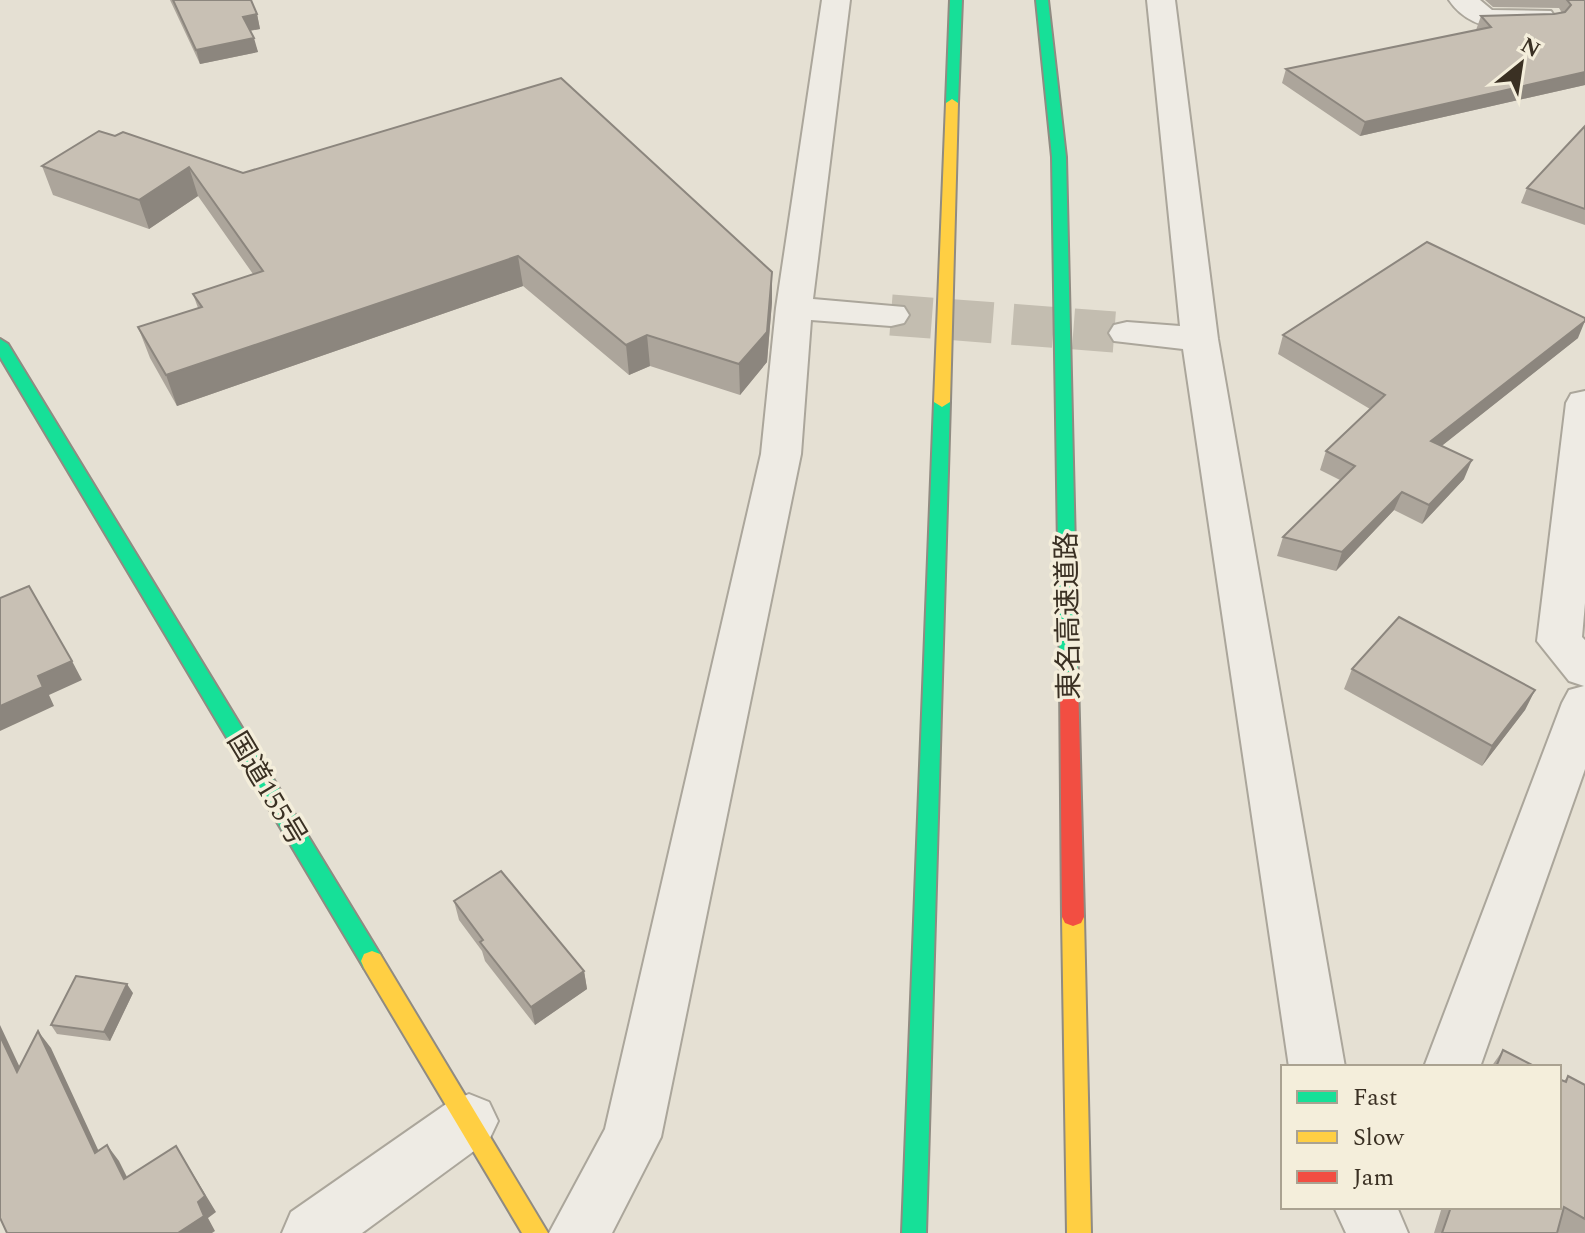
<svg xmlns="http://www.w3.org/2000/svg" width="1585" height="1233" viewBox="0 0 1585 1233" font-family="Spectral,'Noto Sans JP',serif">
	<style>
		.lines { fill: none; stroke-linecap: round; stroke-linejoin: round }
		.street-tunnel { stroke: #c3bdb0; stroke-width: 41; stroke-dasharray: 41 20; stroke-linecap: butt }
		.street-casing { stroke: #aba69b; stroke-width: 4 }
		.fast-casing { stroke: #908b82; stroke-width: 4 }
		.slow-casing { stroke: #908b82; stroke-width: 4 }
		.jam-casing { stroke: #908b82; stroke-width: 4 }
		.street { fill: #eeebe4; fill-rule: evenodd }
		.fast { fill: #16e098; fill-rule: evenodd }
		.slow { fill: #ffcf43; fill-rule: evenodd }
		.jam { fill: #f24e42; fill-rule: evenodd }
		.wall { fill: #aca59b }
		.shaded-wall { fill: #8c867e }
		.building { fill: #c8c0b4; stroke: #8c867e; stroke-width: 2 }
		.labels { text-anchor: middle; stroke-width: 7; stroke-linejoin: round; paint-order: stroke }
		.street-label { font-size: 28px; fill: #3a3023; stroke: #f4eedb }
	</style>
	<rect width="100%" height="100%" fill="#e5e0d3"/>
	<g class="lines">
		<path class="street-tunnel" d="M891,315L1127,333"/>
		<defs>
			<path id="street" d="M822,0H850L813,299L904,307L909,315L904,323L891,326L811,320L801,454L661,1137L612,1233H549L605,1129L761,454L776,308Z
				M1147,0H1175L1218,339L1345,1067H1289L1183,349L1114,341L1109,333L1114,325L1127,322L1180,326Z
				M1449,0H1480L1492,10L1551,11L1555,17L1551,23C1514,32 1472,34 1449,0Z
				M1585,391V603L1582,637L1585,640V769L1480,1067H1424L1562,703L1569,690L1584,686L1569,681L1537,641L1566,403L1571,394Z
				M469,1094L489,1102L498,1121L489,1140L362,1233H282L291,1212L449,1102Z
				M1334,1207H1397L1408,1233H1346Z"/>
			<path id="fast" d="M950,0H962L958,103L952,107L946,103Z
				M1036,0H1048L1066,157L1078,679L1076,684H1062L1060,679L1052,157Z
				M0,339L8,344L380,954L383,961L380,968L372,971L364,968L0,357Z
				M942,397L950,402L926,1233H902L934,402Z"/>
			<path id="slow" d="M952,99L958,103L950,402L942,407L934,402L946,103Z
				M1073,908L1081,911L1084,917L1091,1233H1067L1062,917L1065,911Z
				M372,951L380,954L548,1233H522L364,968L361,961L364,954Z"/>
			<path id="jam" d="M1069,672L1076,674L1078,679L1084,917L1081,923L1073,926L1065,923L1062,917L1060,679L1062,674Z"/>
		</defs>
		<use href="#street" class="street-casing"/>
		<use href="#fast" class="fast-casing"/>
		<use href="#slow" class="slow-casing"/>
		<use href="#jam" class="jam-casing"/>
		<use href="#street" class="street"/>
		<use href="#fast" class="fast"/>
		<use href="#slow" class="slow"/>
		<use href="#jam" class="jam"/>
	</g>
	<path class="wall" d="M170,0H251L257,14L260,29L250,31L258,52L200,64Z
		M1485,0H1585V85L1360,136L1282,83L1286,69L1476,30L1481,16L1554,14L1562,13L1559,8L1493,7Z
		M1585,126V225L1521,203L1527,188Z
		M115,136L243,173L772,272V302L767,362L740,395L650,366L629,375L523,286L177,406L150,358L138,327L198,308L193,294L253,274L198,196L149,229L53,195L42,166Z
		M1283,335L1578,338L1441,446L1464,479L1422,524L1394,510L1336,571L1277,556L1283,537L1340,480L1320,470L1326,451L1370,409L1278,354Z
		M1352,669L1535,690L1525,710L1482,766L1344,689Z
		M454,901L584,971L587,989L535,1025L485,961L482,951L459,920Z
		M133,993L110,1041L57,1034L51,1025Z
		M1503,1050L1536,1067H1491Z
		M1568,1076L1585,1085V1233H1434L1442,1207H1559L1564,1081Z"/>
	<path class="shaded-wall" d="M257,14L260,29L247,31L243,17Z
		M254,38L258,52L200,64L196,50Z
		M1585,72V85L1360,136L1365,122Z
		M189,167L198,196L149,229L139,200Z
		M518,256L523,286L177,406L166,375Z
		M772,272V302L767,362L740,395L739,364Z
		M1585,321L1578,338L1424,460L1431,441Z
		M647,335L650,366L629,375L626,345Z
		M1472,460L1464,479L1422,524L1429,505Z
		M1402,492L1394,510L1336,571L1342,552Z
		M72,661L82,680L49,695L54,706L0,731V706L38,676Z
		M1535,690L1525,710L1482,766L1492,746Z
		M584,971L587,989L535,1025L531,1007Z
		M127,984L133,993L110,1041L104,1032Z
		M0,1025L30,1089L17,1072L0,1036Z
		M38,1031L51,1048L107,1169L95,1153Z
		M107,1145L119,1161L136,1195L124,1179Z
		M176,1146L216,1212L208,1218L215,1231L212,1233H178L198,1202Z"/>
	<path class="building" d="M173,0H251L257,14L243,17L254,38L196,50Z
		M1567,0H1585V72L1365,122L1286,69L1491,27L1481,16L1554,14L1565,12L1571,5Z
		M561,78L772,272L767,332L739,364L647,335L626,345L518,256L166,375L138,327L202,307L193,294L263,271L189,167L139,200L42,166L99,131L115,136L123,132L243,173Z
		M1585,126V209L1527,188Z
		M1427,242L1585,318V321L1431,441L1472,460L1429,505L1402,492L1342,552L1283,537L1355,466L1326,451L1385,395L1283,335Z
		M29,586L72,661L38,676L43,687L0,706V598Z
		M1399,617L1535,690L1492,746L1352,669Z
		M501,871L584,971L531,1007L480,942L483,940L454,901Z
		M76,976L127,984L104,1032L51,1025Z
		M38,1031L95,1153L107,1145L124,1179L176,1146L205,1196L198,1202L204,1216L178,1233H7L0,1218V1036L17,1072Z
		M1503,1050L1536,1067H1496Z
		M1568,1076L1585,1085V1219L1564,1207L1557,1233H1442L1451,1207H1559V1079L1566,1082Z"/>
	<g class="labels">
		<g class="street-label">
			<text transform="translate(1067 616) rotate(-91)" y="10">東名高速道路</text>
			<text transform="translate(268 788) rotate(59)" y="10">国道155号</text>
		</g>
	</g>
	<rect x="1281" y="1065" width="280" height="144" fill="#f4eedb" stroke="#aaa291" stroke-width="2"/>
	<rect x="1297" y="1091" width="40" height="12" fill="#16e098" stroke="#aaa291" stroke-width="2"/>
	<text x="1353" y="1105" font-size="24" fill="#3a3023">Fast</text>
	<rect x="1297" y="1131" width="40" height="12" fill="#ffcf43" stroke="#aaa291" stroke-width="2"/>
	<text x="1353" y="1145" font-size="24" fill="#3a3023">Slow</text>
	<rect x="1297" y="1171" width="40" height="12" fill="#f24e42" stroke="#aaa291" stroke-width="2"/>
	<text x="1353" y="1185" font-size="24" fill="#3a3023">Jam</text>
	<g transform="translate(1521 64) rotate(30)" stroke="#f4eedb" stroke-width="6" paint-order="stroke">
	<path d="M0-6L14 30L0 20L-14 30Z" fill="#3a3023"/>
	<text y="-12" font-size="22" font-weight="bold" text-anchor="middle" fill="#3a3023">N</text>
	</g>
</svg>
